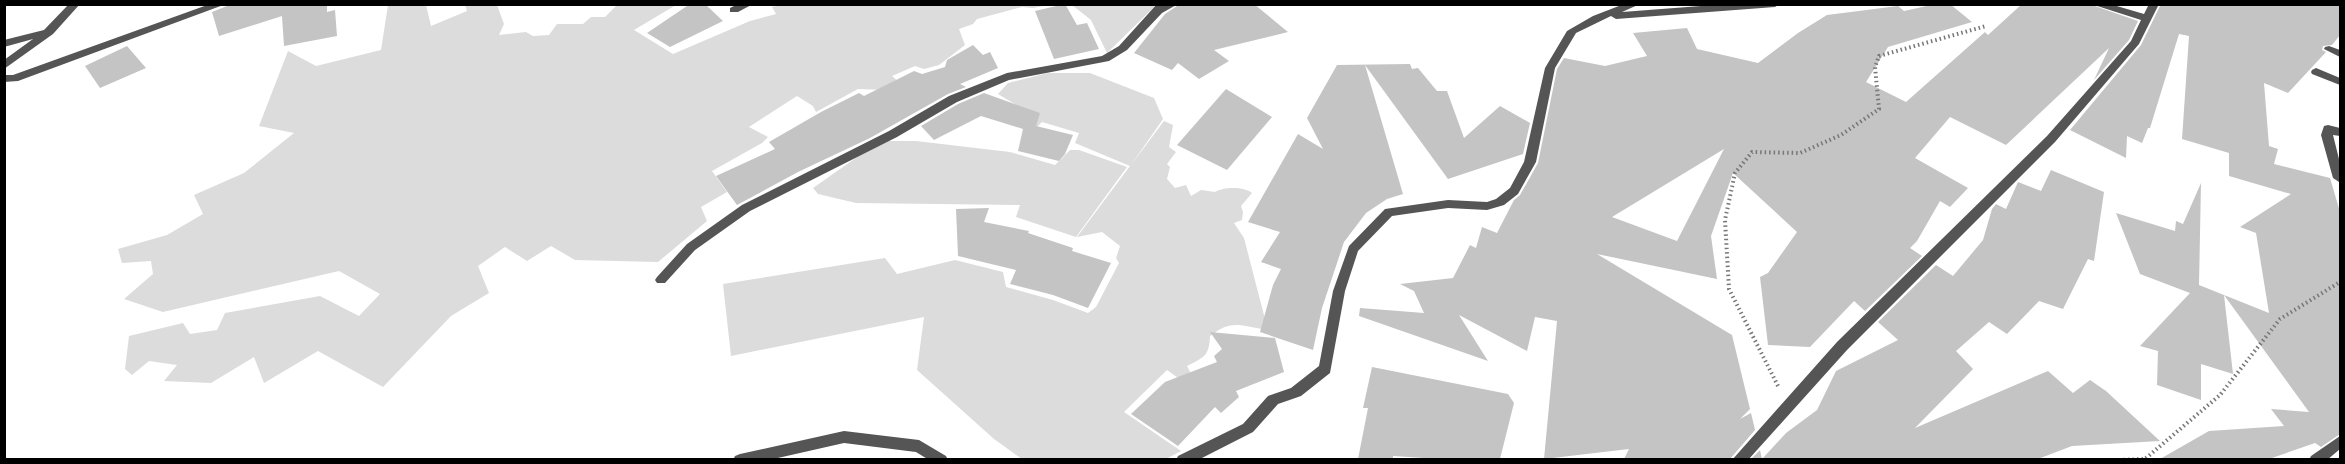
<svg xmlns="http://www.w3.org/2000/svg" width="2345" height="464" viewBox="0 0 2345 464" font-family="Figtree,sans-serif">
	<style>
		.green { fill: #dcdcdc }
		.building { fill: #c4c4c4; fill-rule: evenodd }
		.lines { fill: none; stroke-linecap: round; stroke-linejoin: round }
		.path { stroke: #777; stroke-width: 4; stroke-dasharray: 1.5 3; stroke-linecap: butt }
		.minor { fill: #555; fill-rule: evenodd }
	</style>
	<rect width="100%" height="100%" fill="#fff"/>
	<path class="green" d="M388,5H426L431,26L467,11L465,5H497L504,24L499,35L526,32L533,36L549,35L557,24H583L591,17H605L617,5H676L634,30L673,54L750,21L776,14L772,7L778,5H1049L1033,8L1022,7L977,19L973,24L959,29L965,45L939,65L924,69L915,66L892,76L900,83L885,90L858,89L816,112L813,106L797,96L749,127L768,137L762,143L712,171L727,192L701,207L707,221L658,262L575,260L551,246L527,261L505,247L478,266L489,293L451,316L383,387L318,351L264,383L254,357L211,383L164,381L177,365L149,361L132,375L125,369L129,336L183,323L190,334L217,330L225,313L320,296L359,316L380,294L339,271L163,312L124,299L153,274L151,261L122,263L118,249L167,235L203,214L194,195L244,173L294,133L259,126L288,51L316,66L381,50Z
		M1072,5H1156L1107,53L1091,20Z
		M1048,73H1090L1154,98L1163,119L1131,165L1164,121L1173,125L1169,147L1176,152L1167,164L1170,167L1167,179L1175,188L1186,185L1191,196L1201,190L1215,192C1223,187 1244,186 1252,193L1241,206L1243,212L1242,220L1234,223L1244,238L1266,323L1262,329C1238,325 1231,320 1210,336C1209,357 1204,357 1187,366L1202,395L1167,370L1124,412L1181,451L1164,460L1022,459L994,439L917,370L924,317L731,356L723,284L885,258L897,274L955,260L1003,272L1006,287L1053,300L1088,313L1096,307L1119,263L1116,258L1120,246L1102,232L1077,237L1130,166L1075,143L1079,133L1042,122L1031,133L1036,117L998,94L1008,83Z
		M880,141H916L1010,152L1055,165L1070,150H1079L1127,167L1076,237L1016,217L1020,205L856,203L818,194L813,188Z"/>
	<path class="building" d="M232,4H327V12L335,10L337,36L284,46L282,16L219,36L212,12Z
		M690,4H705L723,21L670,47L647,33Z
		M1065,4L1077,25L1087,23L1099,49L1054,59L1035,11Z
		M1180,4H1254L1288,32L1214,50L1229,61L1199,79L1178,63L1172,70L1134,53L1165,14Z
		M1936,4H1950L1972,22L1888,47L1866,82L1906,102L1985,32L1988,35L2022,4H2089L2138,21L2129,40L2094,80L2109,48L2006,145L1950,117L1915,158L1968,188L1950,207L1940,201L1917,241L1910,248L1922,256L1865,311L1854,301L1810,347L1768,345L1760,277L1768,273L1797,232L1733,173L1711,236L1717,279L1597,254L1732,335L1750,409L1740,419L1751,413L1755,430L1730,459H1624L1629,449L1544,459L1557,321L1535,317L1527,351L1459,315L1488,361L1359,316L1360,308L1424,313L1414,291L1400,284L1453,278L1470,245L1476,248L1482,227L1497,233L1514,200L1520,195L1538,163L1557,69L1564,58L1605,66L1647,56L1633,33L1687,28L1697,49L1758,63L1798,33L1827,15L1898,6L1904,11ZM1724,149L1677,241L1612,217Z
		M2161,4H2340V35L2332,45L2323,46L2322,50L2326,52L2288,93L2264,83L2269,146L2278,149L2274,164L2330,178L2340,212V434L2321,447L2315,443L2269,459H2160L2209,431L2284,426L2271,409L2309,412L2224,295L2269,313L2256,233L2240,227L2291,194L2229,176V153L2182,139L2189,36L2179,34L2150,128H2148L2142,143L2127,136L2126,158L2070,130L2141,45Z
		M973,45L983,55L990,52L998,68L960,84L966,87L948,94L870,138L798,172L737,205L716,176L775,149L769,142L821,112L859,93L864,96L914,71L922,74L945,67L947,60Z
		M127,46L146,68L100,88L85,66Z
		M1410,64L1412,69L1418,68L1437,91H1447L1464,138L1500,106L1530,123L1523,154L1448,179L1365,65L1403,194L1387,199L1366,213L1344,242L1322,308L1313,350L1260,332L1273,285L1281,269L1261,262L1280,232L1248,222L1298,134L1323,149L1307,118L1337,65Z
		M1226,89L1272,117L1227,170L1177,145Z
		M984,93L1040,113L1036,126L1073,135L1065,154L1059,161L1018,151L1023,129L981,116L934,140L921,126L958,104Z
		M2051,170L2104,192L2094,261L2088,259L2063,309L2039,301L2007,334L1989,322L1956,351L1973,369L1915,428L2048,371L2073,393L2090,380L2106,391L2160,441L2072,446L2038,459H1751L1760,450L1762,459L1786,433L1817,410L1836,371L1898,340L1878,322L1936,265L1953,276L1983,240L1992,209L1996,204L2006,209L2018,182L2041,191Z
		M2201,183L2199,285L2224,295L2233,374L2201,364V400L2157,385L2158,351L2140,346L2190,293L2140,274L2116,213L2175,231L2176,221L2183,224Z
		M989,208L984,222L1029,231L1028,233L1073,248L1072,251L1111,263L1088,308L1053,295L1010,284L1016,270L958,256L956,209Z
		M1210,332L1275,338L1284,372L1236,391L1239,397L1221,413L1215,407L1178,446L1131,414L1165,382L1217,362L1214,356L1222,349Z
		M1372,367L1508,394L1514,403L1500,459H1440L1393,456V459H1358L1368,408H1363Z"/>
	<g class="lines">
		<path class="path" d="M1778,386L1729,289L1725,220L1735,173L1752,152L1800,153L1841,135L1879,109L1875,67L1879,56L1986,26
			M2119,460L2145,459L2220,395L2280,319L2340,282"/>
		<path class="minor" d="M69,4H80L53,34L4,69V60L33,39L4,47V40L44,30Z
			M210,4H226L18,81L4,82V75H13Z
			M738,4H753L738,12H730V8Z
			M1157,4H1178L1162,13L1127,50L1109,61L1009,80L957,102L897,137L750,211L695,250L665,283H657L655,280L657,277L687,244L742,205L889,131L949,96L1007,73L1102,56L1119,46Z
			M1624,4H1640L1622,12L1727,4H1780L1775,7L1616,19L1611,16L1576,33L1555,68L1536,162L1518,194L1504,205L1487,210L1448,208L1392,216L1358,251L1345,291L1330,373L1301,396L1278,404L1253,432L1198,460H1176L1178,456L1243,424L1268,396L1291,388L1319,366L1333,291L1349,246L1385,209L1448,200L1487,202L1496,199L1510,188L1524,162L1545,68L1567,31L1593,16Z
			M2091,4H2110L2144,14L2149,4H2159L2139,44L2055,142L1847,350L1748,460H1732L1837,342L2047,136L2131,41L2141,20Z
			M2329,46L2340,50V57L2324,49L2325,47Z
			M2316,68L2340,78V85L2312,74L2311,72L2312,70Z
			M2328,125L2340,128V136L2333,135L2340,163L2339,182L2333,178L2321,135L2324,126Z
			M844,431L919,440L946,456L948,460H929L916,452L844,443L769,460H733L735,456L740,454Z
			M2340,436V449L2327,460H2309L2311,456Z"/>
	</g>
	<rect width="2345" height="464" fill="none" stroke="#000000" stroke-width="12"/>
</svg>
